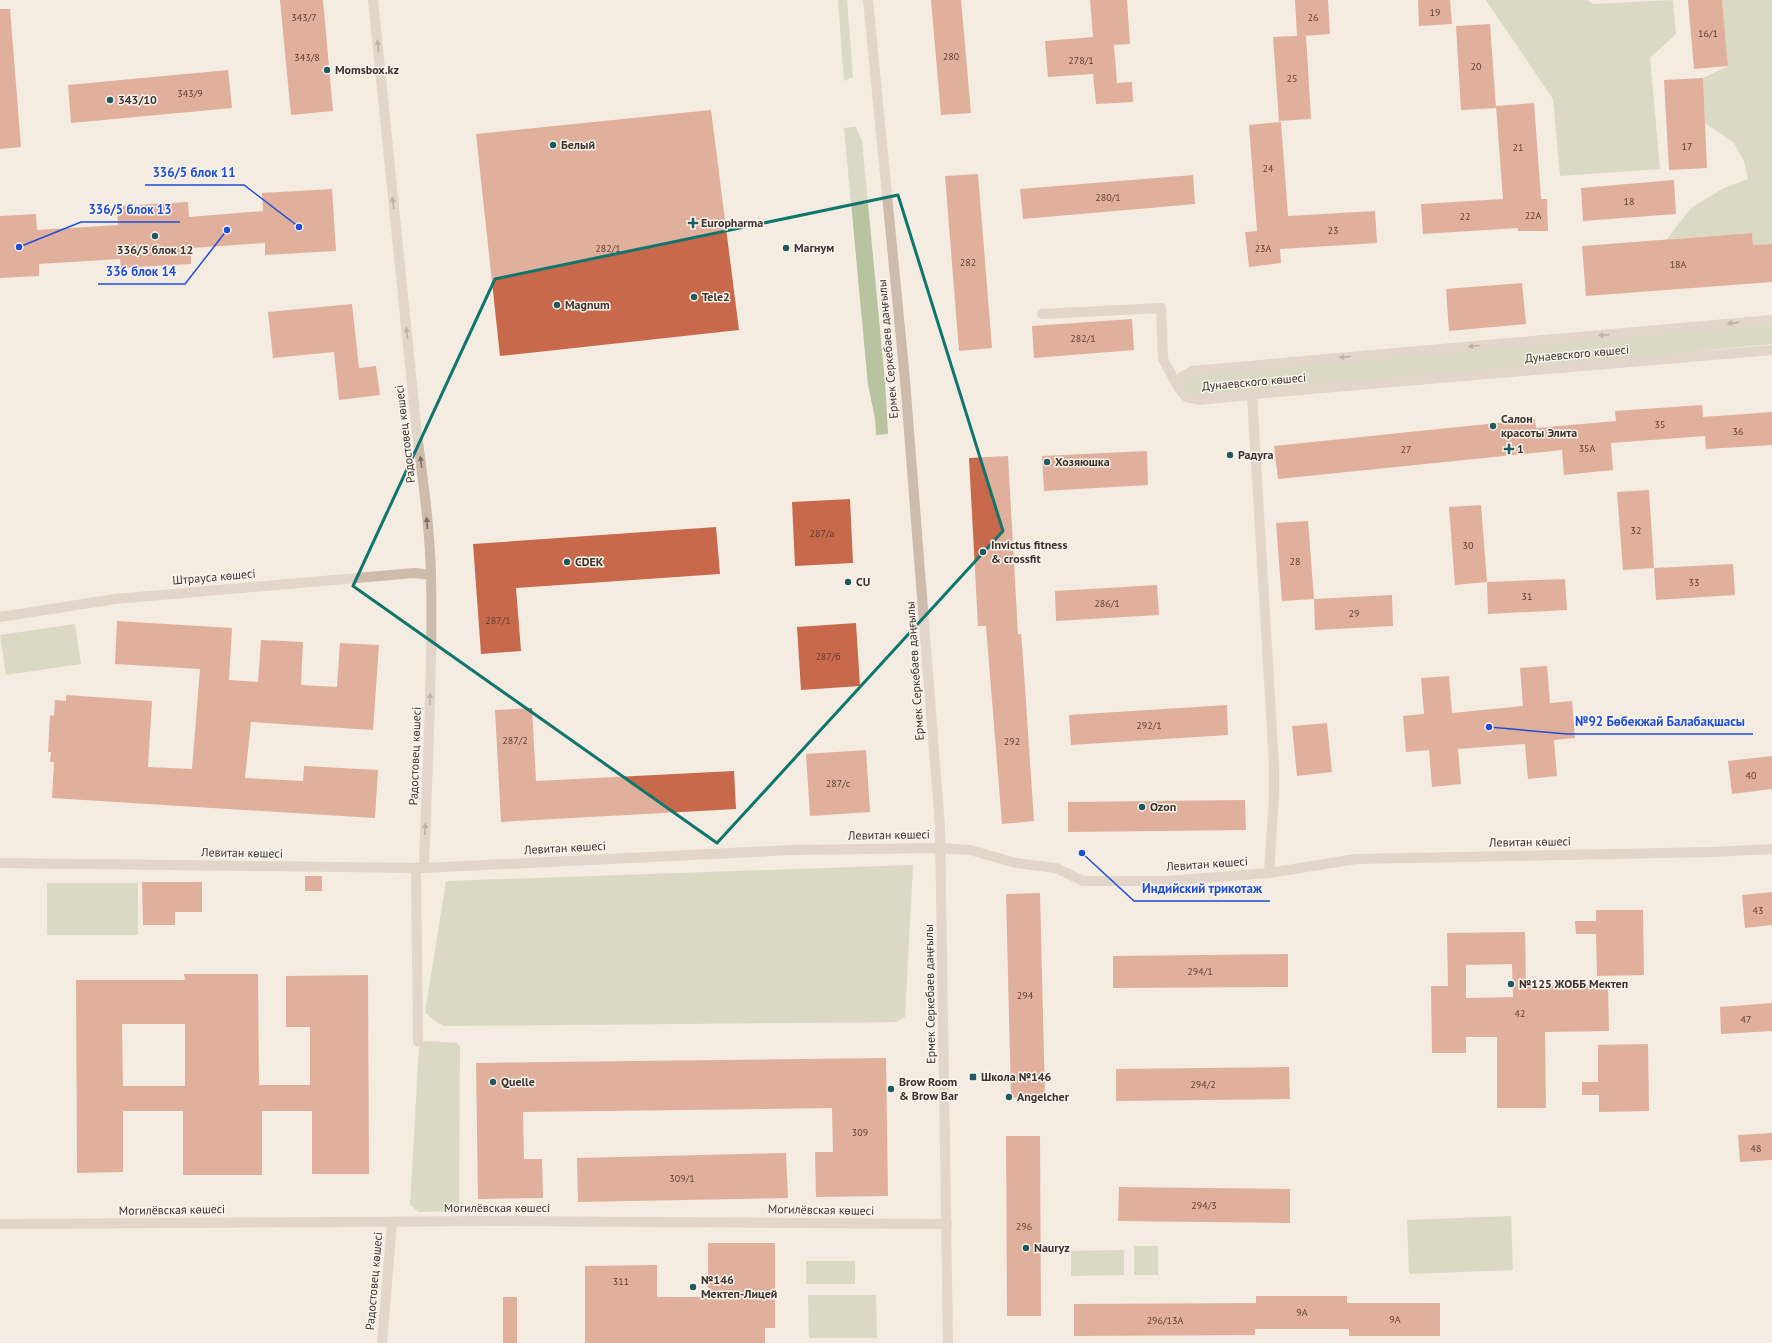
<svg xmlns="http://www.w3.org/2000/svg" width="1772" height="1343" viewBox="0 0 1772 1343" font-family="'PT Sans',sans-serif">
	<style>
		.green { fill: #b8c4a0 }
		.building { fill: #c8694b; fill-rule: evenodd }
		.lines { fill: none; stroke-linecap: round; stroke-linejoin: round }
		.minor { stroke: #cdbbac; stroke-width: 10 }
		.oneway { fill: #7d6f65 }
		.marked { fill: none; stroke: #0f766e; stroke-width: 3; stroke-linejoin: round }
		.poi-dot { fill: #1f5a5e; stroke: #fbf5ee; stroke-width: 1.5 }
		.labels { text-anchor: middle; stroke-width: 3; stroke-linejoin: round; paint-order: stroke }
		.number-label { font-size: 10px; fill: #5e3e33 }
		.poi-label { font-size: 12px; font-weight: bold; fill: #3b302b; stroke: #fbf5ee; text-anchor: start }
		.street-label { font-size: 12px; fill: #3b302b; stroke: #fbf5ee }
		.leader { fill: none; stroke: #1d4ed8; stroke-width: 1.5 }
		.callout-dot { fill: #1d4ed8; stroke: #fbf5ee; stroke-width: 1.5 }
		.callout-label { font-size: 13px; text-anchor: middle; font-weight: bold; fill: #1d4ed8; stroke: #fbf5ee; stroke-width: 3; stroke-linejoin: round; paint-order: stroke }
	</style>
	<rect width="100%" height="100%" fill="#f4ebe1"/>
	<path class="green" d="M838,0H847L853,77L844,81Z
		M1486,0H1587L1593,4L1673,0L1676,34L1650,58L1660,169L1560,176L1553,99Z
		M1722,0H1772V244L1753,245L1752,233L1667,239L1691,208L1724,188L1748,179L1744,161L1734,143L1705,123L1703,78L1728,66Z
		M856,127L862,141L885,382L888,434L876,435L875,418L868,385L844,128Z
		M1772,325V344L1199,400L1178,387L1192,371Z
		M75,624L81,664L6,675L0,635Z
		M913,865L905,1017L896,1022L443,1026L425,1013L446,881Z
		M47,883H138V935H47Z
		M426,1041L457,1043L460,1047L459,1205L453,1211L419,1212L410,1205L419,1048L422,1043Z
		M1511,1216L1513,1270L1409,1274L1407,1220Z
		M1134,1246H1158V1275H1134Z
		M1124,1250V1275L1071,1276V1251Z
		M806,1261H855V1284H806Z
		M808,1295H876L877,1338H809Z"/>
	<path class="building" d="M280,0H323L333,111L291,115Z
		M931,0H961L971,113L941,115Z
		M1090,0H1127L1130,44L1114,45L1117,83L1132,82L1133,102L1096,104L1093,74L1048,77L1045,41L1093,37Z
		M1295,0H1328L1330,34L1302,36L1306,35L1311,119L1279,121L1273,37L1297,36Z
		M1418,0H1450L1452,24L1419,26Z
		M1688,0H1722L1728,66L1694,69Z
		M0,9H10L21,147L0,149Z
		M1490,24L1496,108L1461,110L1456,26Z
		M228,70L232,108L71,123L68,85Z
		M1703,78L1707,168L1669,170L1664,80Z
		M1534,103L1541,199H1547L1548,231H1518V228L1423,234L1421,204L1503,199L1496,106Z
		M711,110L739,330L500,356L476,134Z
		M1281,122L1288,216L1375,211L1377,243L1280,249L1281,263L1249,267L1245,232L1257,231L1249,125Z
		M978,174L992,348L959,351L945,176Z
		M1193,175L1195,204L1023,219L1020,189Z
		M1674,180L1676,214L1583,221L1581,188Z
		M332,189L336,251L265,255V243L191,248V264L121,268L120,259L39,264V276L0,278V216L36,214L37,230L118,225L117,206L188,202L189,217L263,211L262,193Z
		M1752,233L1753,245L1772,244V282L1586,296L1582,246Z
		M1522,283L1526,324L1449,331L1446,289Z
		M352,304L359,368L376,366L380,395L339,400L334,352L273,358L268,312Z
		M1132,319L1134,350L1034,358L1032,326Z
		M1702,405L1703,417L1772,412V445L1706,449L1705,436L1611,443L1613,470L1564,475L1562,450L1278,479L1274,446L1535,419L1536,428L1616,421L1615,411Z
		M1147,451L1148,485L1044,491L1042,456Z
		M1008,456L1018,634H1021L1023,658L1034,821L1002,824L986,626H978L969,458Z
		M1649,490L1654,568L1623,570L1617,492Z
		M850,499L853,563L795,566L792,502Z
		M1481,505L1487,582L1455,585L1449,507Z
		M1308,521L1314,599L1282,601L1276,523Z
		M716,527L720,574L516,588L521,651L481,654L473,544Z
		M1733,564L1735,595L1656,600L1654,568Z
		M1565,579L1567,610L1488,614L1487,582Z
		M1157,585L1159,615L1056,621L1055,591Z
		M1392,595L1393,626L1315,630L1314,599Z
		M117,621L232,628L229,680L258,682L261,640L303,642L301,685L337,687L340,643L379,645L373,730L251,722L245,778L303,781L304,766L378,770L375,818L52,798L54,762H50L51,752H48L50,715L54,716L55,700L66,701V695L152,701L148,767L192,769L200,669L115,664Z
		M856,623L860,686L801,690L797,627Z
		M1547,666L1550,703L1572,701L1575,738L1554,740L1557,776L1528,779L1525,744L1458,749L1461,784L1432,787L1429,750L1406,752L1403,716L1424,714L1421,678L1449,676L1452,713L1523,706L1520,668Z
		M1227,705L1228,735L1071,745L1069,715Z
		M532,708L536,781L734,771L736,809L501,822L495,710Z
		M1327,723L1332,772L1297,776L1292,726Z
		M866,750L870,812L810,816L806,754Z
		M1772,756V789L1732,794L1728,761Z
		M1245,800L1246,830L1068,832V802Z
		M305,876H322V891H305Z
		M142,882H202V912H175V925H143Z
		M1772,892V925L1745,928L1742,895Z
		M1040,893L1045,1097L1011,1098L1006,894Z
		M1596,910H1643L1644,975L1597,976L1596,934H1576L1575,921H1596Z
		M1525,932L1526,986L1608,985L1609,1031L1545,1032L1546,1108H1497V1037H1466V1053H1432L1431,986H1448L1447,933ZM1512,964L1513,997L1466,998V965Z
		M1288,954V987L1113,988V956Z
		M184,974H258L259,1085H310V1027H286V976L368,975L369,1174H312V1111H262V1175H183V1111H123V1172L77,1173L76,980H185ZM122,1024H185V1086H123Z
		M1772,1003V1031L1721,1034L1720,1007Z
		M1648,1044L1649,1111L1599,1112V1095H1582V1082H1598V1045Z
		M886,1058L888,1196L816,1197L815,1152H833L832,1108L523,1112L524,1159H542L543,1198L478,1199L476,1063Z
		M1289,1067L1290,1099L1116,1101V1069Z
		M1772,1133V1160L1740,1162L1738,1135Z
		M1006,1136H1040L1041,1316H1007Z
		M786,1153L788,1198L578,1202L577,1158Z
		M1119,1187L1290,1189V1223L1118,1221Z
		M708,1243H775V1328H765V1343H585V1266L657,1265V1297H708Z
		M1256,1296H1347V1303H1440V1336H1349V1329H1255V1335L1074,1336V1304L1256,1303Z
		M503,1297H517V1343H503Z"/>
	<g class="lines">
		<path class="minor" d="M373,0L417,434C423,481 430,529 431,576C433,673 427,770 424,868
			M868,0L905,380L940,827L948,1343
			M1042,314L1161,308L1163,359L1178,387
			M1772,320L1192,371L1182,377L1178,387L1186,397L1199,400L1276,392L1772,350
			M1252,395L1274,765V796L1269,873
			M0,617L115,599L414,573L431,575
			M0,863L424,868L792,850L941,848L970,850L1016,863L1056,868L1083,881H1167L1269,873L1356,859L1713,852L1772,849
			M416,872L418,1042
			M0,1224L494,1221L947,1224
			M382,1343L392,1222"/>
	</g>
	<defs><path id="oneway-solid" d="M-6-.8H1V-3.2L6.5 0L1 3.2V.8H-6Z"/></defs>
	<g class="oneway">
		<use href="#oneway-solid" transform="translate(378 46) rotate(-96)"/>
		<use href="#oneway-solid" transform="translate(393 203) rotate(-96)"/>
		<use href="#oneway-solid" transform="translate(1733 323) rotate(175)"/>
		<use href="#oneway-solid" transform="translate(407 333) rotate(-96)"/>
		<use href="#oneway-solid" transform="translate(1604 335) rotate(175)"/>
		<use href="#oneway-solid" transform="translate(1474 346) rotate(175)"/>
		<use href="#oneway-solid" transform="translate(1345 357) rotate(175)"/>
		<use href="#oneway-solid" transform="translate(421 462) rotate(-98)"/>
		<use href="#oneway-solid" transform="translate(427 523) rotate(-95)"/>
		<use href="#oneway-solid" transform="translate(430 699) rotate(-88)"/>
		<use href="#oneway-solid" transform="translate(425 829) rotate(-88)"/>
	</g>
	<path d="M0 0H1772V1343H0ZM898,195L1003,531L717,843L353,586L495,279Z" fill="#f4ebe1" fill-opacity=".55" fill-rule="evenodd"/>
	<path class="marked" d="M898,195L1003,531L717,843L353,586L495,279Z"/>
	<g class="poi-dot">
		<circle cx="327" cy="70" r="4"/>
		<circle cx="110" cy="100" r="4"/>
		<circle cx="553" cy="145" r="4"/>
		<path d="M691 217h4v4h4v4h-4v4h-4v-4h-4v-4h4z"/>
		<circle cx="155" cy="236" r="4"/>
		<circle cx="786" cy="248" r="4"/>
		<circle cx="694" cy="297" r="4"/>
		<circle cx="557" cy="305" r="4"/>
		<circle cx="1493" cy="426" r="4"/>
		<path d="M1507 443h4v4h4v4h-4v4h-4v-4h-4v-4h4z"/>
		<circle cx="1230" cy="455" r="4"/>
		<circle cx="1047" cy="462" r="4"/>
		<circle cx="983" cy="552" r="4"/>
		<circle cx="567" cy="562" r="4"/>
		<circle cx="848" cy="582" r="4"/>
		<circle cx="1142" cy="807" r="4"/>
		<circle cx="1511" cy="984" r="4"/>
		<rect x="969" y="1073" width="8" height="8" rx="2"/>
		<circle cx="493" cy="1082" r="4"/>
		<circle cx="891" cy="1089" r="4"/>
		<circle cx="1009" cy="1097" r="4"/>
		<circle cx="1026" cy="1248" r="4"/>
		<circle cx="693" cy="1287" r="4"/>
	</g>
	<g class="labels">
		<g class="number-label">
			<text x="1435" y="16">19</text>
			<text x="304" y="21">343/7</text>
			<text x="1313" y="21">26</text>
			<text x="1708" y="37">16/1</text>
			<text x="951" y="60">280</text>
			<text x="307" y="61">343/8</text>
			<text x="1081" y="64">278/1</text>
			<text x="1476" y="70">20</text>
			<text x="1292" y="82">25</text>
			<text x="190" y="97">343/9</text>
			<text x="1687" y="150">17</text>
			<text x="1518" y="151">21</text>
			<text x="1268" y="172">24</text>
			<text x="1108" y="201">280/1</text>
			<text x="1629" y="205">18</text>
			<text x="1533" y="219">22А</text>
			<text x="1465" y="220">22</text>
			<text x="1333" y="234">23</text>
			<text x="608" y="252">282/1</text>
			<text x="1263" y="252">23А</text>
			<text x="968" y="266">282</text>
			<text x="1678" y="268">18А</text>
			<text x="1083" y="342">282/1</text>
			<text x="1660" y="428">35</text>
			<text x="1738" y="435">36</text>
			<text x="1587" y="452">35А</text>
			<text x="1406" y="453">27</text>
			<text x="1636" y="534">32</text>
			<text x="822" y="537">287/а</text>
			<text x="1468" y="549">30</text>
			<text x="1295" y="565">28</text>
			<text x="1694" y="586">33</text>
			<text x="1527" y="600">31</text>
			<text x="1107" y="607">286/1</text>
			<text x="1354" y="617">29</text>
			<text x="498" y="624">287/1</text>
			<text x="828" y="660">287/б</text>
			<text x="1149" y="729">292/1</text>
			<text x="515" y="744">287/2</text>
			<text x="1012" y="745">292</text>
			<text x="1751" y="779">40</text>
			<text x="838" y="787">287/с</text>
			<text x="1758" y="914">43</text>
			<text x="1200" y="975">294/1</text>
			<text x="1025" y="999">294</text>
			<text x="1520" y="1017">42</text>
			<text x="1746" y="1023">47</text>
			<text x="1203" y="1088">294/2</text>
			<text x="860" y="1136">309</text>
			<text x="1756" y="1152">48</text>
			<text x="682" y="1182">309/1</text>
			<text x="1204" y="1209">294/3</text>
			<text x="1024" y="1230">296</text>
			<text x="621" y="1285">311</text>
			<text x="1302" y="1316">9А</text>
			<text x="1395" y="1323">9А</text>
			<text x="1165" y="1324">296/13А</text>
		</g>
		<g class="poi-label">
			<text x="335" y="74">Momsbox.kz</text>
			<text x="118" y="104">343/10</text>
			<text x="561" y="149">Белый</text>
			<text x="701" y="227">Europharma</text>
			<text x="794" y="252">Магнум</text>
			<text x="155" y="254" text-anchor="middle">336/5 блок 12</text>
			<text x="702" y="301">Tele2</text>
			<text x="565" y="309">Magnum</text>
			<text x="1501" y="423">Салон<tspan x="1501" dy="14">красоты Элита</tspan></text>
			<text x="1517" y="453">1</text>
			<text x="1238" y="459">Радуга</text>
			<text x="1055" y="466">Хозяюшка</text>
			<text x="991" y="549">Invictus fitness<tspan x="991" dy="14">&amp; crossfit</tspan></text>
			<text x="575" y="566">CDEK</text>
			<text x="856" y="586">CU</text>
			<text x="1150" y="811">Ozon</text>
			<text x="1519" y="988">№125 ЖОББ Мектеп</text>
			<text x="981" y="1081">Школа №146</text>
			<text x="501" y="1086">Quelle</text>
			<text x="899" y="1086">Brow Room<tspan x="899" dy="14">&amp; Brow Bar</tspan></text>
			<text x="1017" y="1101">Angelcher</text>
			<text x="1034" y="1252">Nauryz</text>
			<text x="701" y="1284">№146<tspan x="701" dy="14">Мектеп-Лицей</tspan></text>
		</g>
		<g class="street-label">
			<text transform="translate(888 349) rotate(-95)" y="4">Ермек Серкебаев даңғылы</text>
			<text transform="translate(1577 354) rotate(-5)" y="4">Дунаевского көшесі</text>
			<text transform="translate(1254 382) rotate(-5)" y="4">Дунаевского көшесі</text>
			<text transform="translate(405 434) rotate(-97)" y="4">Радостовец көшесі</text>
			<text transform="translate(214 577) rotate(-5)" y="4">Штрауса көшесі</text>
			<text transform="translate(915 671) rotate(-94)" y="4">Ермек Серкебаев даңғылы</text>
			<text transform="translate(415 756) rotate(-88)" y="4">Радостовец көшесі</text>
			<text transform="translate(889 835) rotate(-1)" y="4">Левитан көшесі</text>
			<text transform="translate(1530 842) rotate(-1)" y="4">Левитан көшесі</text>
			<text transform="translate(565 848) rotate(-3)" y="4">Левитан көшесі</text>
			<text transform="translate(242 853) rotate(1)" y="4">Левитан көшесі</text>
			<text transform="translate(1207 864) rotate(-4)" y="4">Левитан көшесі</text>
			<text transform="translate(930 994) rotate(-91)" y="4">Ермек Серкебаев даңғылы</text>
			<text x="497" y="1212">Могилёвская көшесі</text>
			<text transform="translate(172 1210) rotate(-1)" y="4">Могилёвская көшесі</text>
			<text transform="translate(821 1210) rotate(1)" y="4">Могилёвская көшесі</text>
			<text transform="translate(374 1281) rotate(-85)" y="4">Радостовец көшесі</text>
		</g>
	</g>
	<path class="leader" d="M299 227L244 185H145M19 247L81 222H180M227 230L185 284H98M1489 727L1567 734H1753M1082 853L1134 901H1270"/>
	<g class="callout-dot">
		<circle cx="299" cy="227" r="4"/>
		<circle cx="19" cy="247" r="4"/>
		<circle cx="227" cy="230" r="4"/>
		<circle cx="1489" cy="727" r="4"/>
		<circle cx="1082" cy="853" r="4"/>
	</g>
	<g class="callout-label">
		<text x="194" y="177">336/5 блок 11</text>
		<text x="130" y="214">336/5 блок 13</text>
		<text x="141" y="276">336 блок 14</text>
		<text x="1660" y="726">№92 Бөбекжай Балабақшасы</text>
		<text x="1202" y="893">Индийский трикотаж</text>
	</g>
</svg>
